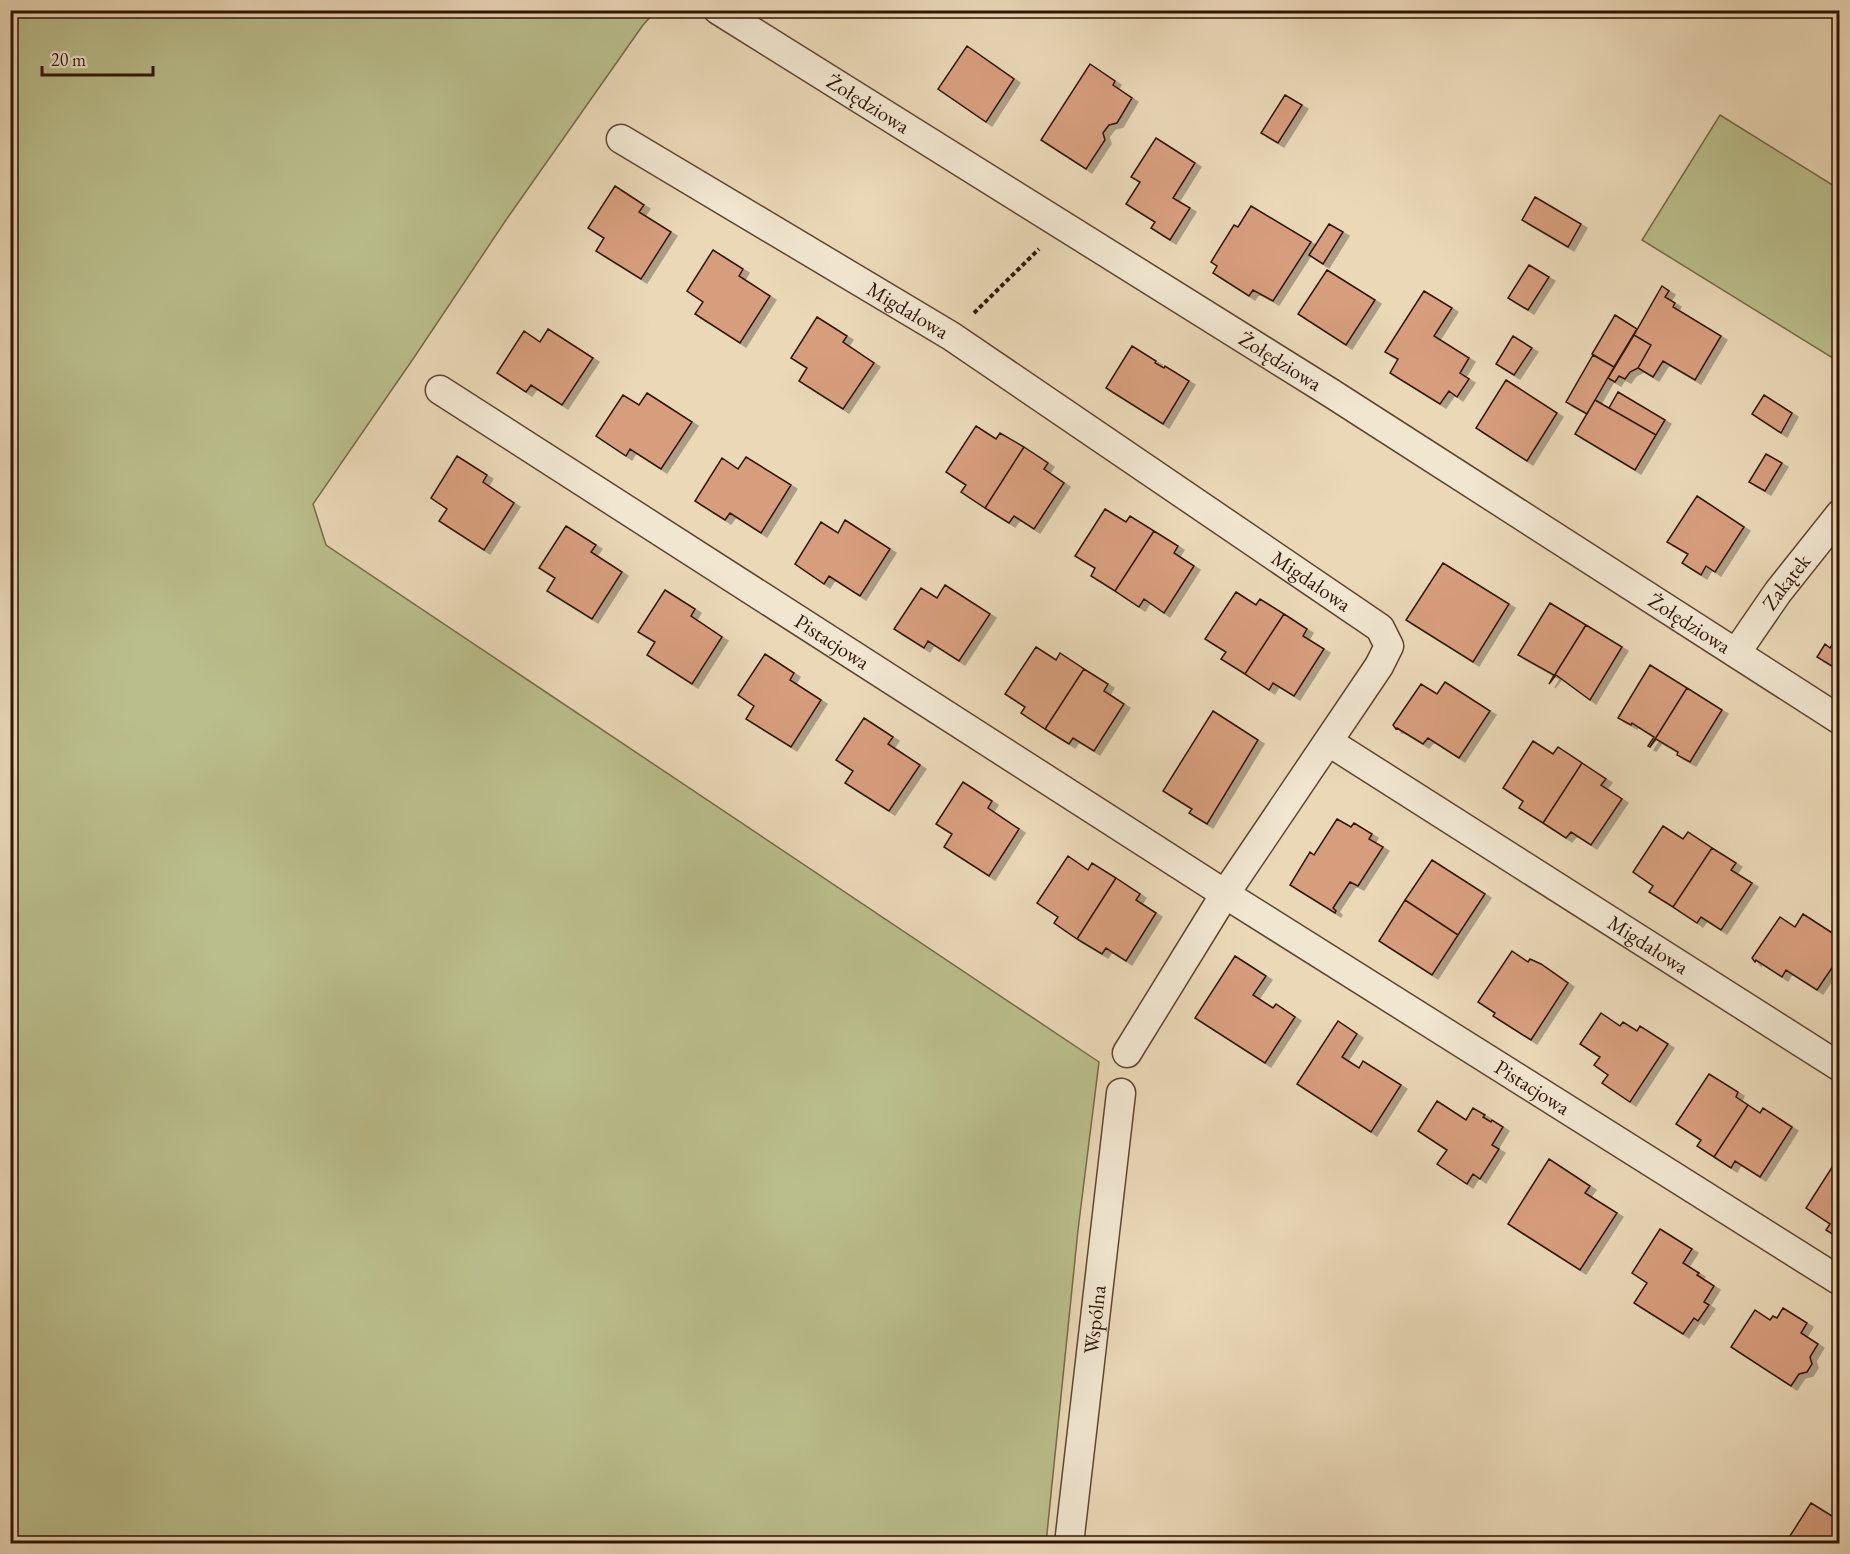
<svg xmlns="http://www.w3.org/2000/svg" width="1850" height="1554" viewBox="0 0 1850 1554" font-family="'EB Garamond',serif">
	<style>
		.green { fill: #babe8c; stroke: #766948; stroke-width: 1.5 }
		.building { fill: #d79e7d; stroke: #311403; stroke-width: 1.5; filter: url(#shadow) }
		.lines { fill: none; stroke-linecap: round; stroke-linejoin: round }
		.street-casing { stroke: #5f4530; stroke-width: 31 }
		.path { stroke: #311403; stroke-width: 4; stroke-dasharray: 4.5 3; stroke-linecap: butt }
		.street { stroke: #f1e6d0; stroke-width: 28 }
		.labels { text-anchor: middle; stroke-width: 6; stroke-linejoin: round; paint-order: stroke }
		.street-label { font-size: 21px; fill: #311403; stroke: #f1e6d0 }
	</style>
	<defs>
		<filter id="shadow"><feDropShadow dx="6" dy="4" stdDeviation="0" flood-color="#0004"/></filter>
	</defs>
	<rect width="100%" height="100%" fill="#ead8b7"/>
	<filter id="stains"><feTurbulence type="fractalNoise" baseFrequency=".00333" numOctaves="4"/><feColorMatrix values="0 0 0 0 .2 0 0 0 0 .09 0 0 0 0 .02 0 0 0 .5 -.17"/></filter>
	<radialGradient id="worn" r=".72"><stop offset=".6" stop-color="#630" stop-opacity="0"/><stop offset="1" stop-color="#630" stop-opacity=".3"/></radialGradient>
	<path class="green" d="M11,10L656,11L643,25L506,220L413,359L313,504L326,545L1099,1062L1078,1230L1046,1543H11Z
		M1720,115L1839,189V362L1642,240Z"/>
	<path class="building" d="M967,46L1014,79L986,122L938,89Z
		M1090,64L1115,81L1113,85L1132,98L1117,123L1109,125L1103,133L1105,140L1086,169L1041,140Z
		M1285,95L1302,105L1278,143L1261,133Z
		M1156,138L1195,163L1173,198L1190,208L1170,240L1151,228L1155,222L1126,204L1140,182L1131,177Z
		M615,186L644,205L639,212L671,232L641,279L596,251L604,238L588,228Z
		M1535,197L1581,224L1568,247L1522,220Z
		M1251,206L1311,242L1273,301L1253,290L1249,296L1213,273L1217,266L1211,262L1234,225L1238,227Z
		M1329,224L1343,232L1323,264L1309,255Z
		M713,250L743,269L739,276L770,296L740,343L695,314L703,302L687,291Z
		M1529,265L1549,277L1528,310L1508,298Z
		M1327,270L1375,300L1346,345L1298,314Z
		M1662,286L1669,291L1665,297L1675,303L1673,307L1721,336L1695,380L1663,361L1653,377L1638,368L1651,345L1634,335Z
		M1424,291L1452,308L1434,336L1469,358L1460,373L1469,379L1457,397L1449,391L1440,404L1390,373L1398,359L1385,352Z
		M1615,315L1637,329L1614,367L1592,354Z
		M817,317L847,336L843,342L874,363L843,409L799,381L807,368L791,358Z
		M548,329L593,358L562,405L531,385L526,392L497,373L524,331L540,342Z
		M1634,335L1651,345L1638,368L1630,372L1625,379L1619,376L1615,382L1608,378Z
		M1513,336L1532,348L1514,375L1496,364Z
		M1132,346L1156,361L1155,363L1164,368L1165,366L1189,381L1163,424L1106,388Z
		M1593,355L1614,367L1587,414L1566,402Z
		M1506,380L1557,413L1527,461L1476,428Z
		M1618,392L1665,420L1656,435L1609,408Z
		M647,393L692,422L661,469L630,449L626,456L596,436L623,395L639,405Z
		M1764,395L1792,413L1781,433L1752,414Z
		M1595,400L1656,435L1635,470L1575,434Z
		M976,426L996,439L1000,433L1024,447L985,508L961,492L966,485L946,472Z
		M1024,447L1048,463L1044,469L1064,483L1034,529L1014,516L1009,523L985,508Z
		M1766,454L1782,463L1765,491L1749,482Z
		M457,456L487,475L483,482L514,503L484,550L439,521L447,509L431,498Z
		M746,457L791,485L761,533L730,513L725,520L695,501L722,458L738,469Z
		M1697,496L1744,527L1715,572L1706,566L1701,575L1682,563L1688,554L1667,542Z
		M1105,509L1126,522L1130,516L1154,531L1115,591L1091,576L1095,568L1075,556Z
		M845,520L890,549L860,596L829,576L824,584L795,564L821,522L838,533Z
		M566,526L596,545L591,552L622,572L592,619L547,591L555,578L539,568Z
		M1154,531L1178,546L1174,553L1194,566L1164,613L1144,599L1139,607L1115,591Z
		M1443,563L1509,604L1473,662L1406,620Z
		M945,585L990,614L959,661L928,641L924,648L894,629L921,588L937,598Z
		M665,590L695,609L691,616L722,637L692,684L647,655L655,642L638,632Z
		M1236,592L1256,605L1260,599L1284,614L1245,674L1221,659L1226,652L1205,639Z
		M1550,603L1586,625L1549,684L1554,675L1518,655Z
		M1284,614L1307,629L1303,636L1324,649L1294,696L1273,683L1269,690L1245,674Z
		M1586,625L1622,647L1590,700L1556,675L1549,684Z
		M1840,633V671L1817,657L1825,644L1830,648Z
		M1036,647L1056,660L1060,653L1084,669L1045,729L1021,713L1025,707L1005,694Z
		M765,654L794,673L790,680L821,700L791,747L746,719L754,706L738,695Z
		M1650,665L1687,688L1650,747L1648,746L1654,737L1632,723L1631,725L1618,718Z
		M1084,669L1108,684L1104,691L1124,704L1094,751L1073,738L1069,744L1045,729Z
		M1445,682L1490,711L1459,758L1428,738L1423,744L1397,728L1396,729L1393,725L1421,684L1437,694Z
		M1687,688L1722,710L1690,762L1677,755L1678,752L1656,739L1650,747Z
		M1213,711L1258,740L1207,824L1189,813L1192,809L1163,791Z
		M864,718L893,737L888,744L920,765L889,811L845,783L853,771L836,760Z
		M1533,741L1553,754L1558,747L1582,763L1543,823L1519,808L1523,801L1503,788Z
		M1582,763L1606,779L1601,785L1622,799L1591,845L1571,832L1566,838L1543,823Z
		M963,782L992,801L988,808L1019,829L989,876L944,847L952,834L936,824Z
		M1337,819L1351,827L1354,823L1372,834L1369,839L1383,847L1358,886L1350,882L1333,908L1336,911L1335,913L1290,885L1310,852L1314,855Z
		M1663,826L1683,839L1688,832L1712,848L1673,907L1649,892L1653,886L1633,872Z
		M1712,848L1736,863L1731,870L1752,883L1721,930L1701,917L1697,923L1673,907Z
		M1068,856L1088,870L1092,863L1116,878L1077,939L1054,923L1058,917L1037,903Z
		M1432,860L1485,894L1458,935L1405,900Z
		M1116,878L1140,894L1136,900L1156,913L1126,961L1106,948L1102,954L1077,939Z
		M1405,900L1458,935L1432,975L1379,941Z
		M1803,914L1840,938V956L1817,990L1786,970L1782,977L1756,960L1755,962L1752,958L1780,917L1795,927Z
		M1512,951L1528,962L1530,959L1541,964L1568,983L1531,1040L1493,1016L1495,1013L1478,1002Z
		M1235,956L1266,976L1253,995L1273,1008L1276,1004L1295,1017L1265,1063L1195,1018Z
		M1601,1013L1620,1026L1623,1022L1637,1031L1640,1026L1668,1044L1630,1102L1602,1083L1608,1075L1594,1065L1600,1057L1580,1044Z
		M1338,1021L1357,1034L1342,1057L1359,1068L1363,1061L1401,1085L1371,1132L1297,1084Z
		M1709,1074L1738,1092L1736,1097L1748,1105L1714,1157L1697,1146L1701,1140L1676,1124Z
		M1437,1101L1466,1120L1473,1108L1485,1115L1483,1117L1491,1122L1492,1120L1503,1127L1492,1145L1499,1149L1480,1179L1473,1174L1467,1184L1437,1164L1447,1150L1418,1131Z
		M1748,1105L1760,1113L1763,1108L1792,1127L1760,1177L1735,1161L1731,1168L1714,1157Z
		M1838,1158L1840,1159V1239L1826,1230L1830,1224L1806,1208Z
		M1549,1159L1590,1186L1585,1193L1617,1213L1580,1270L1508,1224Z
		M1660,1229L1692,1249L1683,1263L1699,1273L1697,1275L1714,1286L1704,1302L1709,1305L1698,1321L1694,1318L1683,1334L1634,1303L1647,1283L1632,1273Z
		M1783,1308L1807,1323L1801,1333L1818,1344L1810,1357L1812,1364L1807,1372L1799,1374L1791,1386L1731,1347L1755,1310L1770,1320L1773,1316L1777,1318Z
		M1811,1503L1840,1521V1524L1827,1544H1795L1788,1539Z"/>
	<g class="lines">
		<defs>
			<g id="street">
				<path id="s1" d="M718,10L1331,393L1840,720"/>
				<path id="s2" d="M621,139L951,336L1380,628L1389,646L1379,666L1225,894L1127,1053"/>
				<path id="s3" d="M440,390L1225,894L1840,1281"/>
				<path id="s4" d="M1736,653L1778,592L1840,514"/>
				<path id="s5" d="M1329,742L1840,1067"/>
				<path id="s6" d="M1069,1544L1121,1093"/>
			</g>
		</defs>
		<use href="#street" class="street-casing"/>
		<path class="path" d="M974,313L1039,249"/>
		<use href="#street" class="street"/>
	</g>
	<g class="labels">
		<g class="street-label">
			<text dy="7" stroke="none"><textPath href="#s1" startOffset="177">Żołędziowa</textPath></text>
			<text dy="7" stroke="none"><textPath href="#s2" startOffset="334">Migdałowa</textPath></text>
			<text dy="7" stroke="none"><textPath href="#s1" startOffset="663">Żołędziowa</textPath></text>
			<text dy="7" stroke="none"><textPath href="#s2" startOffset="820">Migdałowa</textPath></text>
			<text dy="7" stroke="none"><textPath href="#s4" startOffset="87">Zakątek</textPath></text>
			<text dy="7" stroke="none"><textPath href="#s1" startOffset="1149">Żołędziowa</textPath></text>
			<text dy="7" stroke="none"><textPath href="#s3" startOffset="466">Pistacjowa</textPath></text>
			<text dy="7" stroke="none"><textPath href="#s5" startOffset="378">Migdałowa</textPath></text>
			<text dy="7" stroke="none"><textPath href="#s3" startOffset="1296">Pistacjowa</textPath></text>
			<text dy="7" stroke="none"><textPath href="#s6" startOffset="226">Wspólna</textPath></text>
		</g>
	</g>
	<rect width="1850" height="1554" fill="none" stroke="#ead8b7" stroke-width="36"/>
	<rect x="12" y="12" width="1826" height="1530" fill="none" stroke="#311403" stroke-width="3"/>
	<rect x="18" y="18" width="1814" height="1518" fill="none" stroke="#311403" stroke-width="1.5"/>
	<path d="M42 66v9h111v-9" fill="none" stroke="#311403" stroke-width="3"/>
	<text x="51" y="66" font-size="18" fill="#311403" stroke="#f1e6d0" stroke-width="4.5" paint-order="stroke">20 m</text>
	<rect width="100%" height="100%" filter="url(#stains)"/>
	<rect width="100%" height="100%" fill="url(#worn)"/>
</svg>
